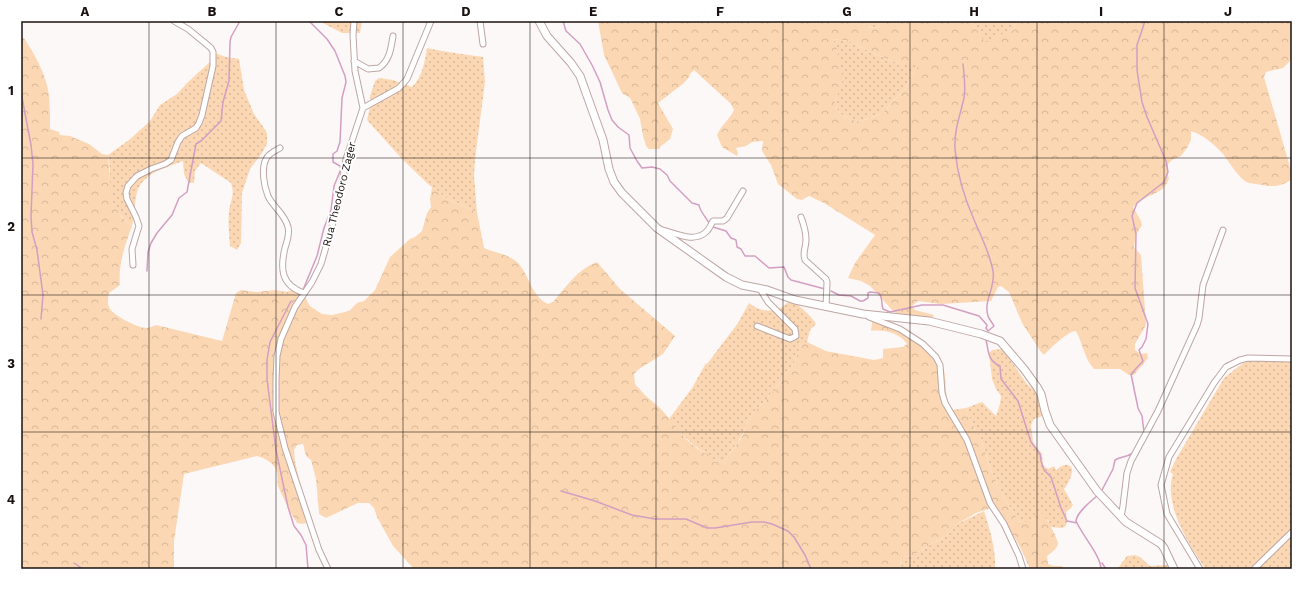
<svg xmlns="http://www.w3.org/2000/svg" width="1313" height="590" viewBox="0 0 1313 590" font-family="'Work Sans',sans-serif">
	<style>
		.grass { fill: url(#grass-dots) }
		.forest { fill: url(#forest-crowns); fill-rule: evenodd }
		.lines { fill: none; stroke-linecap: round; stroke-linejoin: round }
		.stream { stroke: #d39ec2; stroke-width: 1.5 }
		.minor-casing { stroke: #bda6a4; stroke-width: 7 }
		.tertiary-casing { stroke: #bda6a4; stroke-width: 9 }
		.minor { stroke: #fff; stroke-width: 5 }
		.tertiary { stroke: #fff; stroke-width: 7 }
		.grid { fill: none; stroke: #1a1211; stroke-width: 1; stroke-opacity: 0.55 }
		.labels { text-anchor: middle; stroke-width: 4; stroke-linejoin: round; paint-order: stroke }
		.street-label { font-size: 11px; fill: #1a1211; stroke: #fff }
		.neatline { fill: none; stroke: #1a1211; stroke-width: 1.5 }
		.grid-label { font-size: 13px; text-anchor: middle; font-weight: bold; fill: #1a1211 }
	</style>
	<defs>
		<pattern id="grass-dots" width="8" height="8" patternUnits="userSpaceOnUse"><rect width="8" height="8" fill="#fbd8b3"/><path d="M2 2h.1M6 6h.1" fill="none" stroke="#d7b899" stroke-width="1.8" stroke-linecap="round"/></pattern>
		<pattern id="forest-crowns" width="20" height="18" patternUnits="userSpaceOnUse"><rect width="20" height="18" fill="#fbd8b3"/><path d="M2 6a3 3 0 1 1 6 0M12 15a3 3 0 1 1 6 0" fill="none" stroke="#d7b899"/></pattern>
	</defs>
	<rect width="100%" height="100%" fill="#fdf8f8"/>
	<path class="grass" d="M319,21H362L360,33H342Z
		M860,21H883V25C874,30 867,28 860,21Z
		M971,21H1015L1014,29L985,43Z
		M833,39L848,41L875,54L903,65H918L904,90L895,99L883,113L858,122L843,116L835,107V101L838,92Z
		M427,48C445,52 464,54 483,57L485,82L475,159L474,176L477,212L446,198L428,184L402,159L367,120L371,102L370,96L375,81L379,78L393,80L412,87C422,77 425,62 427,48Z
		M215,53L226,57L239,59L244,90L254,114L266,131L267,134V144L262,153L250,169L242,193L241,243L237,250L230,246C229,235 228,222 229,211C231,199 235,195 231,183L201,163L195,171L194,183L188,182L184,174L183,161C163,169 140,173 136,197C134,207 135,216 132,226C125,219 118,213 113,205C109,196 110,183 110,174C110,167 109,161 108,155L129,140L150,121L160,105L177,94L187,83L213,59Z
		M788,302C791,303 795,304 798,305C801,307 815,320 816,324L810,330L807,342L801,345L794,363L787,373L766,400L752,414L746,425L743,434L724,462L709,461L706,453C691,446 681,432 669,419L692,388L706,363L707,364L738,323L749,303C761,313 777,314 788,302Z
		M1003,349L1027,384L1034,390L1045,415L1034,419L1031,425L1033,442L1042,454L1043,465L1048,469L1054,466L1056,470C1059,468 1063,464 1067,465C1078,466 1068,485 1064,489L1073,505L1071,508L1066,512L1067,521L1066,526L1062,528L1050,527L1048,520L1036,517C1032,522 1026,523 1019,521L1003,496L991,470L982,442L967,413L966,408L982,402L996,416L1000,404L1001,396L996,389L992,379L989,353L992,350Z
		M1252,360H1292V569H1206C1189,546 1163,504 1173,474L1170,472L1176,459L1224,378L1243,363Z
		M984,511C990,530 996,549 995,569H902L900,562L903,557L913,555L946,536L957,524Z
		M1135,555L1140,557L1150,566L1168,565L1175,566L1176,569H1112L1118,568L1127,556Z"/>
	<path class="forest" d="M598,21H860C867,28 874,30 883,25V21H971L985,42L1014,29L1015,21H1292V59L1283,68L1266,72L1264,77L1292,174C1292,180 1289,182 1283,184C1276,187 1269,186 1262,185C1258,184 1253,184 1249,183C1239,180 1229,161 1222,153C1214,144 1203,135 1191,131V140L1187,148L1181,156L1172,160L1168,164L1167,174L1169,178C1167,188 1157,193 1149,196C1144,198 1137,204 1133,207L1141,221L1142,225L1136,235L1134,247L1141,255L1146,325L1135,344V350L1141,354L1147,353L1148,358L1134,375H1129L1120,369H1094C1084,358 1083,344 1076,331C1068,331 1051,348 1044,355L1041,352L1022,323L1009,292L1001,286L998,287L991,301L940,304L918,301L912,306L915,310L934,315L930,324L894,312L870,286L861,281L848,278L855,263L875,235L824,203L809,196L802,200L797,199L778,184L771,165L762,151L763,141L752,142L746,146L736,148L738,153L737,156L722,147L717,135C721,125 730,119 734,110L731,104L694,70L689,75L690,76L684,83L658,103L673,129L670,139L660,147V149H649L646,146L643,136L640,119L634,106L630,98L622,93L604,55ZM833,39L848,41L875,54L903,65H918L904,90L895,99L883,113L858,122L843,116L835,107V101L842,83V75L837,49Z
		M21,38H24C35,55 46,74 49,95C50,106 50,118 50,129L59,132L60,135L70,136L89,144L102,154L108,155L112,203L122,217L132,226C125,245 118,264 120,285L109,293C108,298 107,304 110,309C115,316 138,328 146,328C149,328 153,326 156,325L222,341L236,293L241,290L257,292L275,290L287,292L292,290L305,295L307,301L310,306L322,314L332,315L349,311L357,303L364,301L375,290L390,257L410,239L415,237L422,231L427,213L431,207L430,199L432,187L446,198L477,212L484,248C495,253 509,254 518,263C530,276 531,296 548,304L553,302C566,287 578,269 597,262L620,289L675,336L663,354L639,369L634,374L635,384L645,395L661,409L688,441L698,449L709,455L710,461L724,462L743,435L746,425L752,414L766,400L787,373L794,363L801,345L807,342L826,351L874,360L883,358V349L903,347L907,344C900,333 883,329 871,331L872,322C879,320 892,323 899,327C904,330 937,356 940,360C949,374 942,394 952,410L966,408L967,413L982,442L991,470L1003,496L1019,521L1023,522L1033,520L1037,514L1040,513L1044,514C1047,520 1058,538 1058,544C1057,549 1051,553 1047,556L1048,564L1054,566H1062L1064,569H1030C1020,545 1010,528 994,507L976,513L957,524L946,536L913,555L903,557L900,562L902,569H414L393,546L377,517L374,508L369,503H358L326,518L319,514L316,479L311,460L306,456L303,444L297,445L294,450L295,461L308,518L306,523L302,524L297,523C290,512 283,498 278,486C277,482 278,477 277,473C276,464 265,458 257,456L184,474L174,541V569H21Z"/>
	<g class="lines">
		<path class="stream" d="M563,21L566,31L580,44L592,65L600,82L608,110L612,120L618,127L629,135L630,148L637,161L642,168L652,167L660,169L667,175L670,181L692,203L699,205C700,212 706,217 709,223
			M963,64C964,75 966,87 964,98C960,116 954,130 955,149C957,174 965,200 975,222C982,238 990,254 993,271C996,287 983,301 988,316C989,320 993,323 994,326L988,331
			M21,92L31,145L33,164L31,216L32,232L37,250L43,295L41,319
			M713,227L726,231L731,238L736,240L737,247L741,249L745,256H755L769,268L784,267L788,277L791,280L825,289
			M147,271L148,252L151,243L157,233L172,215L179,198L187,192L196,144L201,141L221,121L223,102L229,81L230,42L231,37L240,21
			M303,290L317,256L324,228L331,210L334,186L341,169L340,166L333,162V154L337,151L340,142L342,98L346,82L345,76L335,51L327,39L309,21
			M831,291L839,295L851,296L860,301H863L868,298V293L870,292L879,293C883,298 881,304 883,309L890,312L922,305H943L979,316L987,325L986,328L988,331
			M291,301L270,342L267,360V379L276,450L288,507L294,526L301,535L306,545L308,569
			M986,340C989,351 987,360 1000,366L1001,379L1018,401L1028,433L1031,442L1040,454L1041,461L1044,470L1051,477L1061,508L1067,521L1077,523
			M1144,432L1142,416L1138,408L1131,374L1143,361L1139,350L1142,347L1146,339L1148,324L1135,288L1136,234L1132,216L1137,203L1164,182L1168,172L1166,161L1147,117L1142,102L1137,70V45L1145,21
			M1102,490L1113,469L1115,460C1122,456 1125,458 1133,453
			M561,491L595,501L632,515L655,519H686L707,528H715L752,522H764L772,524L788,531L794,537L805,555L811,569
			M1097,496C1090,502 1077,512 1076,521C1082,535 1101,556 1101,569
			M74,563L83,569
			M1102,563L1106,569"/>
		<defs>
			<path id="minor" d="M480,21L483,44
				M354,61L368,69L379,68C390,60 391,48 393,36
				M363,108L399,88L407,79L431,21
				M280,148C275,151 269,153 266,159C261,169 264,186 268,196C273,207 285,214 288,227C290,234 287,241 285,248C280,269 281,285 304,293
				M801,217C804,225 806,232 806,240C806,247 802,254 805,260L826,279L827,282L826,307
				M662,230C675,233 695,244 707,231C710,228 711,224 713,221H723L727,218L743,191
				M133,265L132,249L139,226L136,217L127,199L126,193L128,186L137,176L151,169L165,164L171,160L178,142L182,136L196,128L199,123L202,115L213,66V52L211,48L188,29L174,21
				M869,317L900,329L923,344L936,357L940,365L942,393L945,403L967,440L990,503L1004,524L1019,556L1023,569
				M757,326L790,339L796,336L795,329L768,302L760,289
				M1121,517L1123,506L1127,473L1131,461L1158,411L1197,325L1199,318L1203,285L1223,230
				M328,569L319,550L285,448L276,412V380L277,356L281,339L295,307L312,282L321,264L339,202L346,159L363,108L355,71L353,35L354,21
				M1200,569L1167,514L1161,485L1169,457L1214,383L1226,367L1240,360L1248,358L1292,359
				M1254,569L1292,532"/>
			<path id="tertiary" d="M539,21L547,36L571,63L580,76L603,140L609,169L614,182L622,193L657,228L726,277L742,285L767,290L795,300L863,314L929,321L981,334L1000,341L1024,369L1037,387L1041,394L1045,411L1050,425L1097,491L1126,522L1161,544L1164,548L1174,569"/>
		</defs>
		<use href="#minor" class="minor-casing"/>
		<use href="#tertiary" class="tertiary-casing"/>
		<use href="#minor" class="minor"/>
		<use href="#tertiary" class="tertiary"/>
	</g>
	<path class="grid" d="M149,21V569M276,21V569M403,21V569M530,21V569M656,21V569M783,21V569M910,21V569M1037,21V569M1164,21V569M21,158H1292M21,295H1292M21,432H1292"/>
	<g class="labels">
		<g class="street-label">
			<text transform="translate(339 194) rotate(-76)" y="4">Rua Theodoro Zager</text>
		</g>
	</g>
	<rect width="1313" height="590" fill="none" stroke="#ffffff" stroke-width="44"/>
	<rect x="22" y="22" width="1269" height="546" class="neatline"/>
	<g class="grid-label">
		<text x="85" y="16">A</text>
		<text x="212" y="16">B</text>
		<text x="339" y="16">C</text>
		<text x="466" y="16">D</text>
		<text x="593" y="16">E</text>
		<text x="720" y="16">F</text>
		<text x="847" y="16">G</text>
		<text x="974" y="16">H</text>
		<text x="1101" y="16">I</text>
		<text x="1228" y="16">J</text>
		<text x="11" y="95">1</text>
		<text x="11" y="231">2</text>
		<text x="11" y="368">3</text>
		<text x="11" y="504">4</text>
	</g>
</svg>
